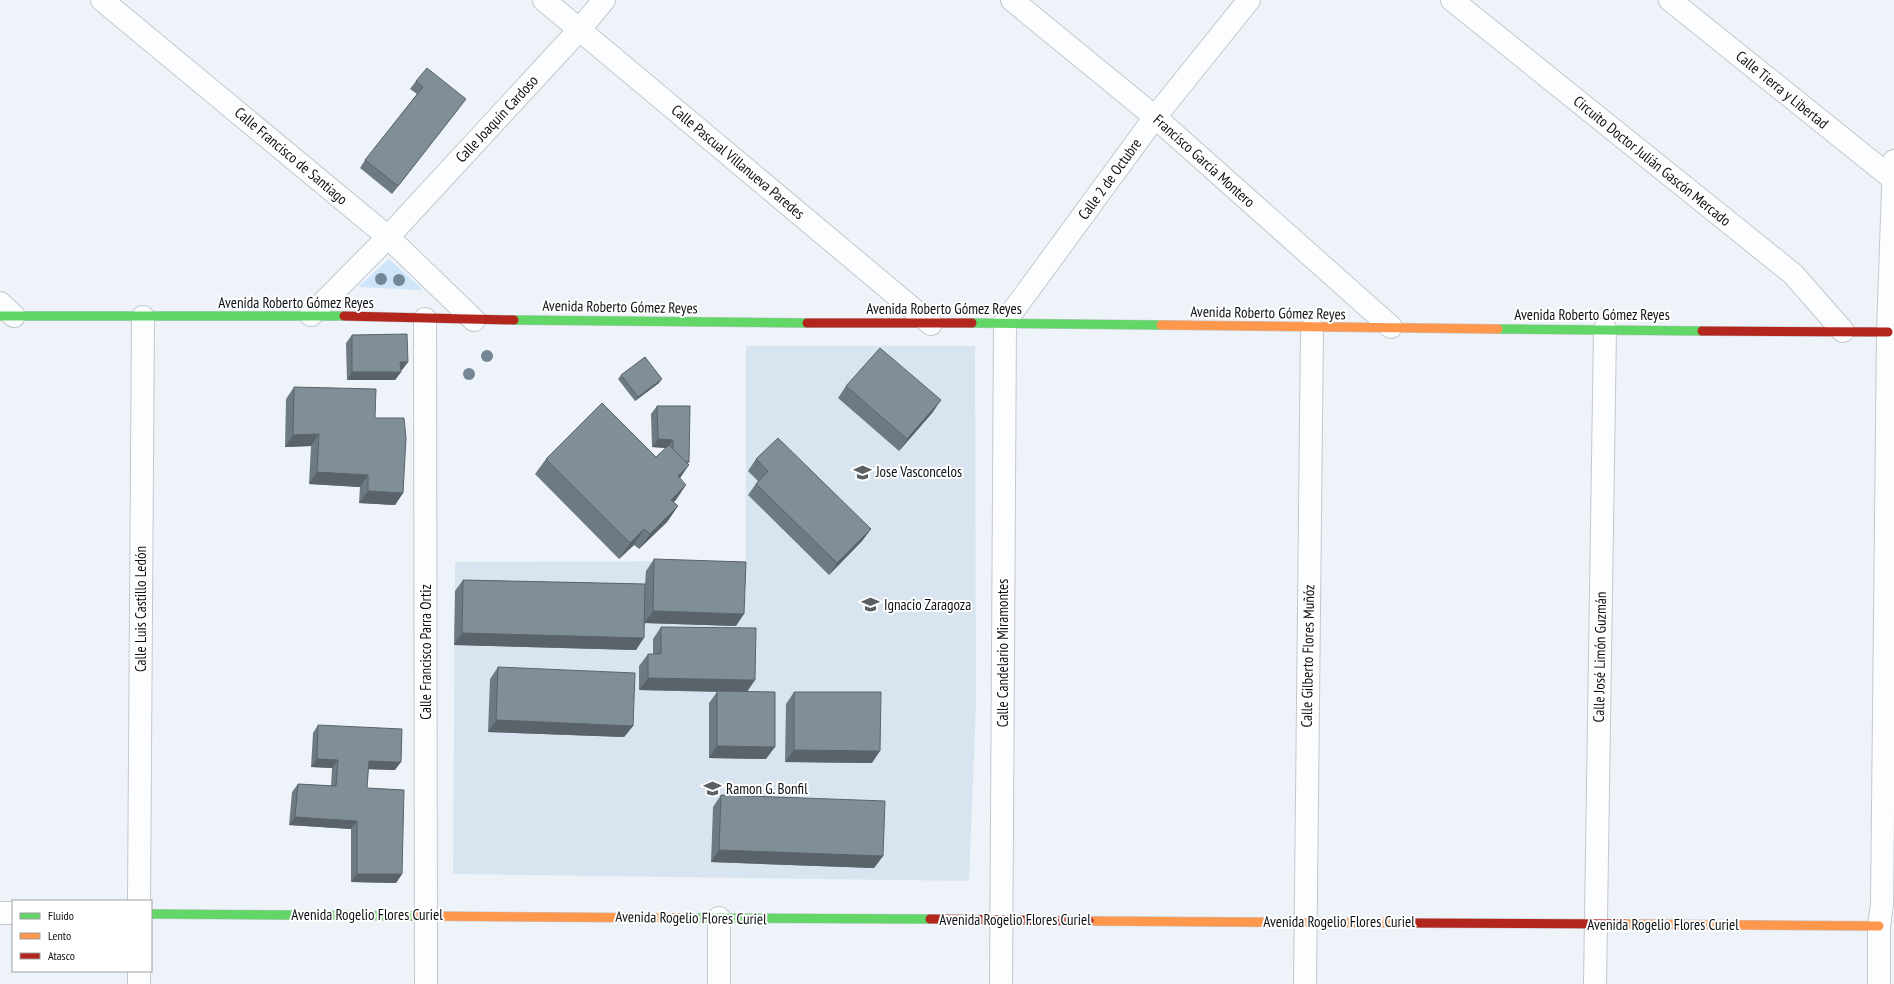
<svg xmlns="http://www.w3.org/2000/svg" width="1894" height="984" viewBox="0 0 1894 984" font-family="'PT Sans Narrow',sans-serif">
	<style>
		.built { fill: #d8e5f1 }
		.green { fill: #cee5f9 }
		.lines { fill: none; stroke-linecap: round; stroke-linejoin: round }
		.street-casing { stroke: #c3c8cd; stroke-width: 24 }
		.fast-casing { stroke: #c3c8cd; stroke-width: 10 }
		.slow-casing { stroke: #c3c8cd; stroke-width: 10 }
		.jam-casing { stroke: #c3c8cd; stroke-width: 10 }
		.street { stroke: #fcfdfe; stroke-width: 22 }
		.fast { stroke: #63d668; stroke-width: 9 }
		.slow { stroke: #ff974d; stroke-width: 9 }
		.jam { stroke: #b3261e; stroke-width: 9 }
		.tree { fill: #738796 }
		.wall { fill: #6e7a83 }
		.shaded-wall { fill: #5a636a }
		.building { fill: #808e98; stroke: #5a636a }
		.labels { text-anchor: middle; stroke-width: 4; stroke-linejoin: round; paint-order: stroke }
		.street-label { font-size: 15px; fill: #0c1014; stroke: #fff }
		.poi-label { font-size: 15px; fill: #0c1014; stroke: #fff; text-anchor: start }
	</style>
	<rect width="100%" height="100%" fill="#edf3f9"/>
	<path class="built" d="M746,346H975L976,704L969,881L453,874L455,562L746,561Z"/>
	<path class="green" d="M389,259L423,290L358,287Z"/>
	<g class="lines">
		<defs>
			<path id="street" d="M102,0L388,237L474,320
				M544,0L931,324
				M1012,0L1155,117L1391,327
				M1452,0L1793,274L1843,331
				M1670,0L1893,179
				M0,303L14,316
				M311,315L388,237L580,29L604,0
				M425,319L426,984
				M139,901L143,317
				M0,913H13
				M139,971V984
				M719,984V918
				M1001,984L1005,322L1155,117L1249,0
				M1305,984L1312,328
				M1595,984L1605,329
				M1879,984V926L1882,904L1888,332L1894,161"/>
			<path id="fast" d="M0,316H344
				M514,320L807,323
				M972,323L1161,325
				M1498,329L1702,331
				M151,914L416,916
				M683,918L930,919"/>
			<path id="slow" d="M1161,325L1498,329
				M416,916L683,918
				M1089,921L1410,923
				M1624,924L1879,926"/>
			<path id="jam" d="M344,316L514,320
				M807,323H972
				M1702,331L1888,332
				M930,919L1089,921
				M1410,923L1624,924"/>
		</defs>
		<use href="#street" class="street-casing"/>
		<use href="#fast" class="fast-casing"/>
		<use href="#slow" class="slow-casing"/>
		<use href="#jam" class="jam-casing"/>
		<use href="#street" class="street"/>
		<use href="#fast" class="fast"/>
		<use href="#slow" class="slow"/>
		<use href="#jam" class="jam"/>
	</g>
	<g class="tree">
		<circle cx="381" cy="279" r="6"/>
		<circle cx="399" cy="280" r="6"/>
		<circle cx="487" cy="356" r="6"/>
		<circle cx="469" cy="374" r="6"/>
	</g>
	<path class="wall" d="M416,81L460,107L392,194L360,168L365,160L417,94L410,89Z
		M352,335L408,362L402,370H401V372L395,380H347L346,343Z
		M621,375L659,383L635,401L618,379Z
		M846,386L933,412L899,451L838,398Z
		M294,387L375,418L403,493L395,505L359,503L360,487L309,484L311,446L285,447L286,399Z
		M657,406L689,462L680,478L676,500L673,502L678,506L667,522L639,549L634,545L619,559L535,474L546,459L656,457L666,448L652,447L651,414Z
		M756,459L871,529L862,541L829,575L748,495L758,481L748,471Z
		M654,559L736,626L645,623L636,650L454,645L455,591L463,580L645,584L646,571Z
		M661,627L747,692L766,759L709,758V703L717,692L639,690V666L648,654H653V639Z
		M498,667L633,726L624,737L488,732L490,679Z
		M794,692L872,763L785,762L786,704Z
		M318,725L395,770L368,769L367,788L402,874L396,883L351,882V829L289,825L292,792L298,784L331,786L332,768L311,767L313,733Z
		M721,795L883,856L874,868L711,862L713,807Z"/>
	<path class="shaded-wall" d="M466,99L460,107L392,194L398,186Z
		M400,362H408L402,370H395Z
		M352,372H401L395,380H347Z
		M662,379L659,383L635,401L638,397Z
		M941,400L933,412L899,451L907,439Z
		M319,434L311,446L285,447L293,435Z
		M658,439L673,440L667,448L652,447Z
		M689,465L678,481V476Z
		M317,472L368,475L360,487L309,484Z
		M686,485L676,500L660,515L671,500Z
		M368,491L403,493L395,505L359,503Z
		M678,506L667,522L639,549L650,534Z
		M644,529L634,545L619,559L630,543Z
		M871,529L862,541L829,575L837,563Z
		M653,611L744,614L736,626L644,623Z
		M462,633L644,638L636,650L454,645Z
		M648,678L755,680L747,692L639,690Z
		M496,720L633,726L624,737L488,732Z
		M717,746L775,747L766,759L709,758Z
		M794,750L880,751L872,763L785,762Z
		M317,759L338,760L332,768L311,767Z
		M369,761L401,762L395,770L363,769Z
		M295,817L357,821L351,829L289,825Z
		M719,850L883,856L874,868L711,862Z
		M357,874H402L396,883L351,882Z"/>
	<path class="building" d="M427,68L466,99L398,186L365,160L423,87L416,81Z
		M407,334L408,362H400L401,372H352V335Z
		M880,348L941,400L907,439L846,386Z
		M645,357L662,379L638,397L621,375Z
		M294,387L376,389L375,418H404L406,438L403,493L368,491V475L317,472L319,434L293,435Z
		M602,403L656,457L669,445L689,465L678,476L686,485L671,500L678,506L650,534L644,529L630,543L546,459Z
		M657,406H690L689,462H686L673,449V440L658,439Z
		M778,438L871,529L837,563L756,484L768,471L756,459Z
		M654,559L746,562L744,614L653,611Z
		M463,580L645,584L644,638L462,633Z
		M661,627L756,628L755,680L648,678V654H661Z
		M498,667L635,673L633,726L496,720Z
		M717,691L775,692V747L717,746Z
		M794,692H881L880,751L794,750Z
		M318,725L402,729L401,762L369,761L367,788L404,790L402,874H357V821L295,817L298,784L336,786L338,760L317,759Z
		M721,795L885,801L883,856L719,850Z"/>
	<defs>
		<symbol id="school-bare" viewBox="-9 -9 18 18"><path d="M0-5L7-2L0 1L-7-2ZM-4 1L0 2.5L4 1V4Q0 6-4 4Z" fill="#5b5f64" stroke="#fff" stroke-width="2.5" paint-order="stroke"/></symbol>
	</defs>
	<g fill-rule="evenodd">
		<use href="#school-bare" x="850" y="460" width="25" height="25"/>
		<use href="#school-bare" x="858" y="592" width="25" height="25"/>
		<use href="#school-bare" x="700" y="776" width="25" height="25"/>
	</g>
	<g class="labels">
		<g class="street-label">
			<text transform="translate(1782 90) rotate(39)" y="5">Calle Tierra y Libertad</text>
			<text transform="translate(497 119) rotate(-47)" y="5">Calle Joaquín Cardoso</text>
			<text transform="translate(291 156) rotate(40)" y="5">Calle Francisco de Santiago</text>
			<text transform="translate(1204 161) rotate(42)" y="5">Francisco García Montero</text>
			<text transform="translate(1652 161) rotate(39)" y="5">Circuito Doctor Julián Gascón Mercado</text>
			<text transform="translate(738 162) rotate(40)" y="5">Calle Pascual Villanueva Paredes</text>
			<text transform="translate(1110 179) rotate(-54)" y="5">Calle 2 de Octubre</text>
			<text x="296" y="308">Avenida Roberto Gómez Reyes</text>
			<text transform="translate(620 307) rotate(1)" y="5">Avenida Roberto Gómez Reyes</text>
			<text x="944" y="314">Avenida Roberto Gómez Reyes</text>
			<text transform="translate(1268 313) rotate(1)" y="5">Avenida Roberto Gómez Reyes</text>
			<text x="1592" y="320">Avenida Roberto Gómez Reyes</text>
			<text transform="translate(141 609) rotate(-90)" y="5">Calle Luis Castillo Ledón</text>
			<text transform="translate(426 652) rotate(-90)" y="5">Calle Francisco Parra Ortiz</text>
			<text transform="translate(1003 653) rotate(-90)" y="5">Calle Candelario Miramontes</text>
			<text transform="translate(1308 656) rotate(-89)" y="5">Calle Gilberto Flores Muñóz</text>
			<text transform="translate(1600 657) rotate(-89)" y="5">Calle José Limón Guzmán</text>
			<text x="367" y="920">Avenida Rogelio Flores Curiel</text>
			<text transform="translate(691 918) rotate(1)" y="5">Avenida Rogelio Flores Curiel</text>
			<text x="1015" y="925">Avenida Rogelio Flores Curiel</text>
			<text x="1339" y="927">Avenida Rogelio Flores Curiel</text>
			<text x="1663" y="930">Avenida Rogelio Flores Curiel</text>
		</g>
		<g class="poi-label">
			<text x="876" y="477">Jose Vasconcelos</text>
			<text x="884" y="610">Ignacio Zaragoza</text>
			<text x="726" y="794">Ramon G. Bonfil</text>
		</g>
	</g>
	<rect x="12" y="900" width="140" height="72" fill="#ffffff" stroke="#9e9fa1"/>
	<rect x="20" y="913" width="20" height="6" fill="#63d668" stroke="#9e9fa1"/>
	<text x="48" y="920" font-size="12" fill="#0c1014">Fluido</text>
	<rect x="20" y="933" width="20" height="6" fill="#ff974d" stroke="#9e9fa1"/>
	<text x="48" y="940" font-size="12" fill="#0c1014">Lento</text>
	<rect x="20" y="953" width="20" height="6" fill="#b3261e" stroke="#9e9fa1"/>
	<text x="48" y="960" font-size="12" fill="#0c1014">Atasco</text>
</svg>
